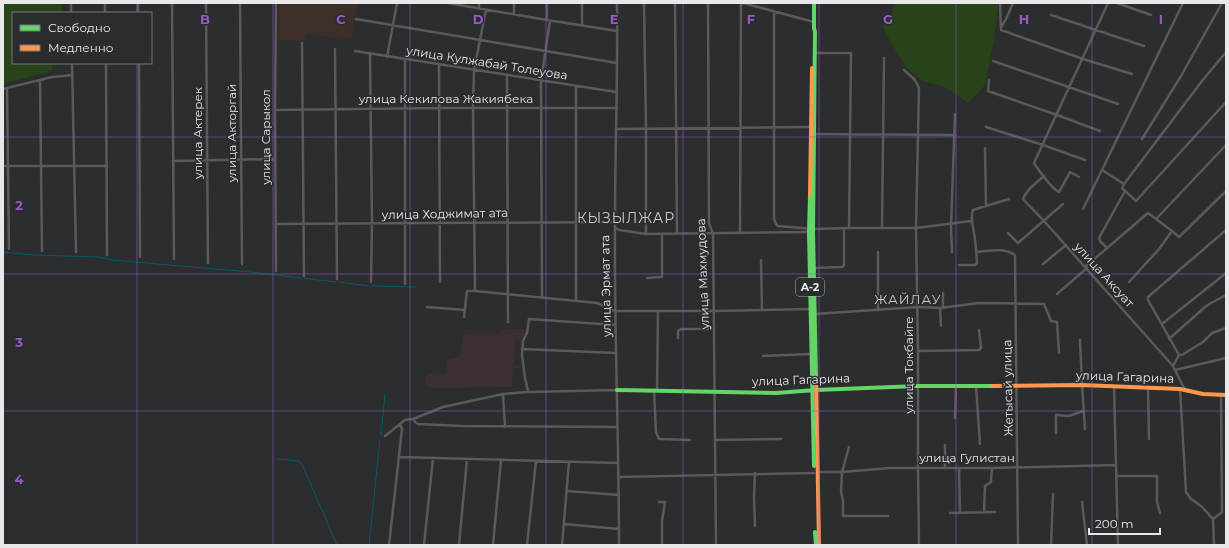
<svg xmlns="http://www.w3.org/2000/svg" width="1229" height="548" viewBox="0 0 1229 548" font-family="Montserrat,sans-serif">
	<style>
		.industrial { fill: #3c2e37 }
		.education { fill: #3d2f27 }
		.green { fill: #294319 }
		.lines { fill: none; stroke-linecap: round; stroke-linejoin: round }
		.stream { stroke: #065969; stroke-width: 1 }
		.street { stroke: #5a5a5a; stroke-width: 2.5 }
		.fast { stroke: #63d668; stroke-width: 4 }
		.slow { stroke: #ff974d; stroke-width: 4 }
		.grid { fill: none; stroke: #965bca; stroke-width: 1; stroke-opacity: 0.55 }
		.labels { text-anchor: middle; stroke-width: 3; stroke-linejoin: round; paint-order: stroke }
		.shield { fill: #2b2c2f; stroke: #afb0b2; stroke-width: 1 }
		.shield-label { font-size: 11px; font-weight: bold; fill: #e8e8ea }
		.street-label { font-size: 12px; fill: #e8e8ea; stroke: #2b2c2f }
		.neighbourhood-label { font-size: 13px; letter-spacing: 1px; fill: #cbcbcf; stroke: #2b2c2f }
		.quarter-label { font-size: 14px; letter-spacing: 1px; fill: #cbcbcf; stroke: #2b2c2f }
		.grid-label { font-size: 13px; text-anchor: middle; font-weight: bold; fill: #965bca; stroke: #2b2c2f; stroke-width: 3; stroke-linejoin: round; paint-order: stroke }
	</style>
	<rect width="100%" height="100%" fill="#2c2d2e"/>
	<path class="industrial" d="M512,329H525V333L522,339L515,340L514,365H521V368H513L512,387L435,388L425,386V377L428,374L447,373V360L459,357L464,334L500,333L501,330Z"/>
	<path class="education" d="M279,3H358L351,40L307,33L306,41L278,40Z"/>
	<path class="green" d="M3,3H61L64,13H13V63H52L53,69L51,71L3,84Z
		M897,3H997L998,6L994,40L985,85L968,103L943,86L922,81L908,69L892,45L883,27Z"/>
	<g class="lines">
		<path class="stream" d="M3,252L33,255L100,257L112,260L250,272L336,282
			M339,282L369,286
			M372,286L415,287
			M381,435L385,394
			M278,459L299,461L302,464L337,545
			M369,545L380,440"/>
		<path class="street" d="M105,3V13
			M138,3V13
			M172,3L174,259
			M206,3L208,263
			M240,3L242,264
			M276,3L275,110L276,271
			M448,3L547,20L617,31
			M582,3V26
			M617,3C618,76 615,148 615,221C614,329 619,437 619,545
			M644,3L646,128V234
			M675,3L677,233
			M708,3L709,224L713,233L716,545
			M743,3L814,22
			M1000,3L1001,30L1083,59L1132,74
			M1117,3L1151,15
			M479,8V3
			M774,11V219L776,224L778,226L813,229L849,228H916L971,221
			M71,13V3
			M514,14V3
			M1051,15L1144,46
			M356,19L617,63
			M547,20V3
			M1002,26L1006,19L1013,3
			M302,43L304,276
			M335,49L337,279
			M355,51L616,92
			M815,53H851L849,228
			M370,54L372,223L371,282
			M387,57L397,3
			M993,61L1118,104
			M72,63L76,252
			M106,63L107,255
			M139,63L140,257
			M439,65L440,282
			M904,70L915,80L919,88L916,228L918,351V467L919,545
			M507,76L508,322
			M40,80L42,251
			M989,80L988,91L1057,115L1100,131
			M576,86V301
			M7,88L9,249
			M3,89L52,77L72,75
			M275,110L439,108H617
			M986,127L1043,145L1085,160
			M617,129L810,127
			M814,134L955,135
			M1142,139L1181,76L1222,3
			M985,148L986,206
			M173,161L275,159
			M3,166H107
			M1102,170L1124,184L1202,81L1226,52
			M1044,176C1037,182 1026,190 1023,199L1044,221L1173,366L1185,390
			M1079,177L1070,172L1059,192C1049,186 1041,173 1034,163L1108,3
			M1124,184L1122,188L1136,201L1226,102
			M1083,209L1183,3
			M1156,219L1172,231
			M276,224L615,222
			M615,228L619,230L646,234L809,232
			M882,228L884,58
			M740,233L741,3
			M1008,233L1018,243L1063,204
			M1107,248L1100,241L1099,238L1125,191
			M878,252V310
			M952,252L951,227L955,114
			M976,252C989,251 1004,247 1015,255L1018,545
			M761,260L762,310
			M1043,264L1066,245
			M959,265H975L977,263C976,253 976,243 974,233C973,225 970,218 973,210L1009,199
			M1085,267L1148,213L1156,219L1226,145
			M814,268L842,267L844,265V228
			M647,278L662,277V234
			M1129,282L1159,249L1172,231L1179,237L1226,191
			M405,284V60
			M475,291L473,108L474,70L486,10
			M943,293V308
			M1057,294L1087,268
			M542,298L541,81L550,21
			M427,307L465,310
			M940,308L941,326
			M815,314L918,307L940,308L979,303L1044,304L1051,321L1057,322L1059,353
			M464,317L467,291H475L597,303L615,311H714L810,309
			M1162,324L1226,273
			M678,338V331L681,329H714
			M1169,339L1205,307L1211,303L1226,295
			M1080,340L1082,385L1085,429
			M522,349L616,353
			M918,351L979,350L981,348L979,330
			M1179,355L1148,300V297L1226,230
			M763,356L811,354
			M1173,366L1179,355H1182L1203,342L1212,333L1226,328
			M1175,370L1226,358
			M976,386L980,444
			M1114,386L1118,545
			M1148,387L1149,439
			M1180,389L1186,492L1191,499L1201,506L1213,519L1214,545
			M654,390L656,432L659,439L690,440
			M657,390L658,311
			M528,391L525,378L522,355L523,341L527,333L529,319L615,325
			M503,394L505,427
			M955,418L956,386
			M413,419L415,422L418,424L462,426L617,427
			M1056,433V415L1069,416L1083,411
			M385,436L405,420L413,419L443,407L503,394L528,392L617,390
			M715,440L781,439
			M945,445V468
			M849,447L842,472L841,491L843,501V516H888
			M399,457L618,463
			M959,468L960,513
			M817,472H842L890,468H992L1116,465
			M1117,476H1157V502L1160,513
			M619,477L814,473
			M567,491L619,495
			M659,502H665L662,521V545
			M1082,502L1087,545
			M984,512L985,486L991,482L992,468
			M950,513L995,512
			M1213,519L1222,512L1221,395
			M564,524L619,529
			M755,526L754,498L755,473
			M389,545L402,429L400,424
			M424,545L433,458
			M459,545L467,459
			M493,545L501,460
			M527,545L536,461
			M562,545L569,462
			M1051,545L1053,494"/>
		<path class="fast" d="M814,3V28L815,32L813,232L816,377
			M810,195L809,232L814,466
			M617,390L776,393L816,390L918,386H992
			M815,532L816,545"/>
		<path class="slow" d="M810,195L812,68
			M816,377L819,545
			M992,386L1082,385L1180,389L1203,394L1226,395"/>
	</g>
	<path class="grid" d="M137,3V13M273,3V545M410,3V545M546,3V545M683,3V545M819,3V545M956,3V545M1092,3V545M137,63V545M3,137H1226M3,274H1226M3,411H1226"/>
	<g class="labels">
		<rect class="shield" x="796" y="278" width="28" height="18" rx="3"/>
		<g class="shield-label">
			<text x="810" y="291">A-2</text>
		</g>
		<g class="street-label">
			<text transform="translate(487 63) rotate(9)" y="4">улица Кулжабай Толеуова</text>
			<text x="446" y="103">улица Кекилова Жакиябека</text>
			<text transform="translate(198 133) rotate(-90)" y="4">улица Актерек</text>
			<text transform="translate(232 133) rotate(-90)" y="4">улица Акторгай</text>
			<text transform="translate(266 137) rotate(-90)" y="4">улица Сарыкол</text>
			<text transform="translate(445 214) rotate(-1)" y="4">улица Ходжимат ата</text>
			<text transform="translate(703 274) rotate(-92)" y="4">улица Махмудова</text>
			<text transform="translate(1104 275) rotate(48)" y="4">улица Аксуат</text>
			<text transform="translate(606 286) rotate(-91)" y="4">улица Эрмат ата</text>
			<text transform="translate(909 365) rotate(-90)" y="4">улица Токбайге</text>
			<text transform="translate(1125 377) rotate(2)" y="4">улица Гагарина</text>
			<text transform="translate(801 380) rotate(-2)" y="4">улица Гагарина</text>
			<text transform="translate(1008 388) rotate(-91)" y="4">Жетысай улица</text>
			<text x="967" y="462">улица Гулистан</text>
		</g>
		<g class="neighbourhood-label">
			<text x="908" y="304">ЖАЙЛАУ</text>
		</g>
		<g class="quarter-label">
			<text x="626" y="223">КЫЗЫЛЖАР</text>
		</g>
	</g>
	<g class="grid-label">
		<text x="205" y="24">B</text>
		<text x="341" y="24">C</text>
		<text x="478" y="24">D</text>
		<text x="614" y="24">E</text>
		<text x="751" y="24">F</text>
		<text x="888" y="24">G</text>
		<text x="1024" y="24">H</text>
		<text x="1161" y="24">I</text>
		<text x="19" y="210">2</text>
		<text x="19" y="347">3</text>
		<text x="19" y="484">4</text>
	</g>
	<rect width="1229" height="548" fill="none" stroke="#e8e8ea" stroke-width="8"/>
	<rect x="12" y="12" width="140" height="52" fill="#2b2c2f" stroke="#77777a"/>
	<rect x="20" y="25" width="20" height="6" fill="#63d668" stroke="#77777a"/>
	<text x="48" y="32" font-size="12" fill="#e8e8ea">Свободно</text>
	<rect x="20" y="45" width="20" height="6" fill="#ff974d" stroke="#77777a"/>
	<text x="48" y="52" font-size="12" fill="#e8e8ea">Медленно</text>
	<path d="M1089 528v6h71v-6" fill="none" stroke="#e8e8ea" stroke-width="2"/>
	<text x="1095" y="528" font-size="12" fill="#e8e8ea" stroke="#2b2c2f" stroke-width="3" paint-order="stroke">200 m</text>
</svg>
